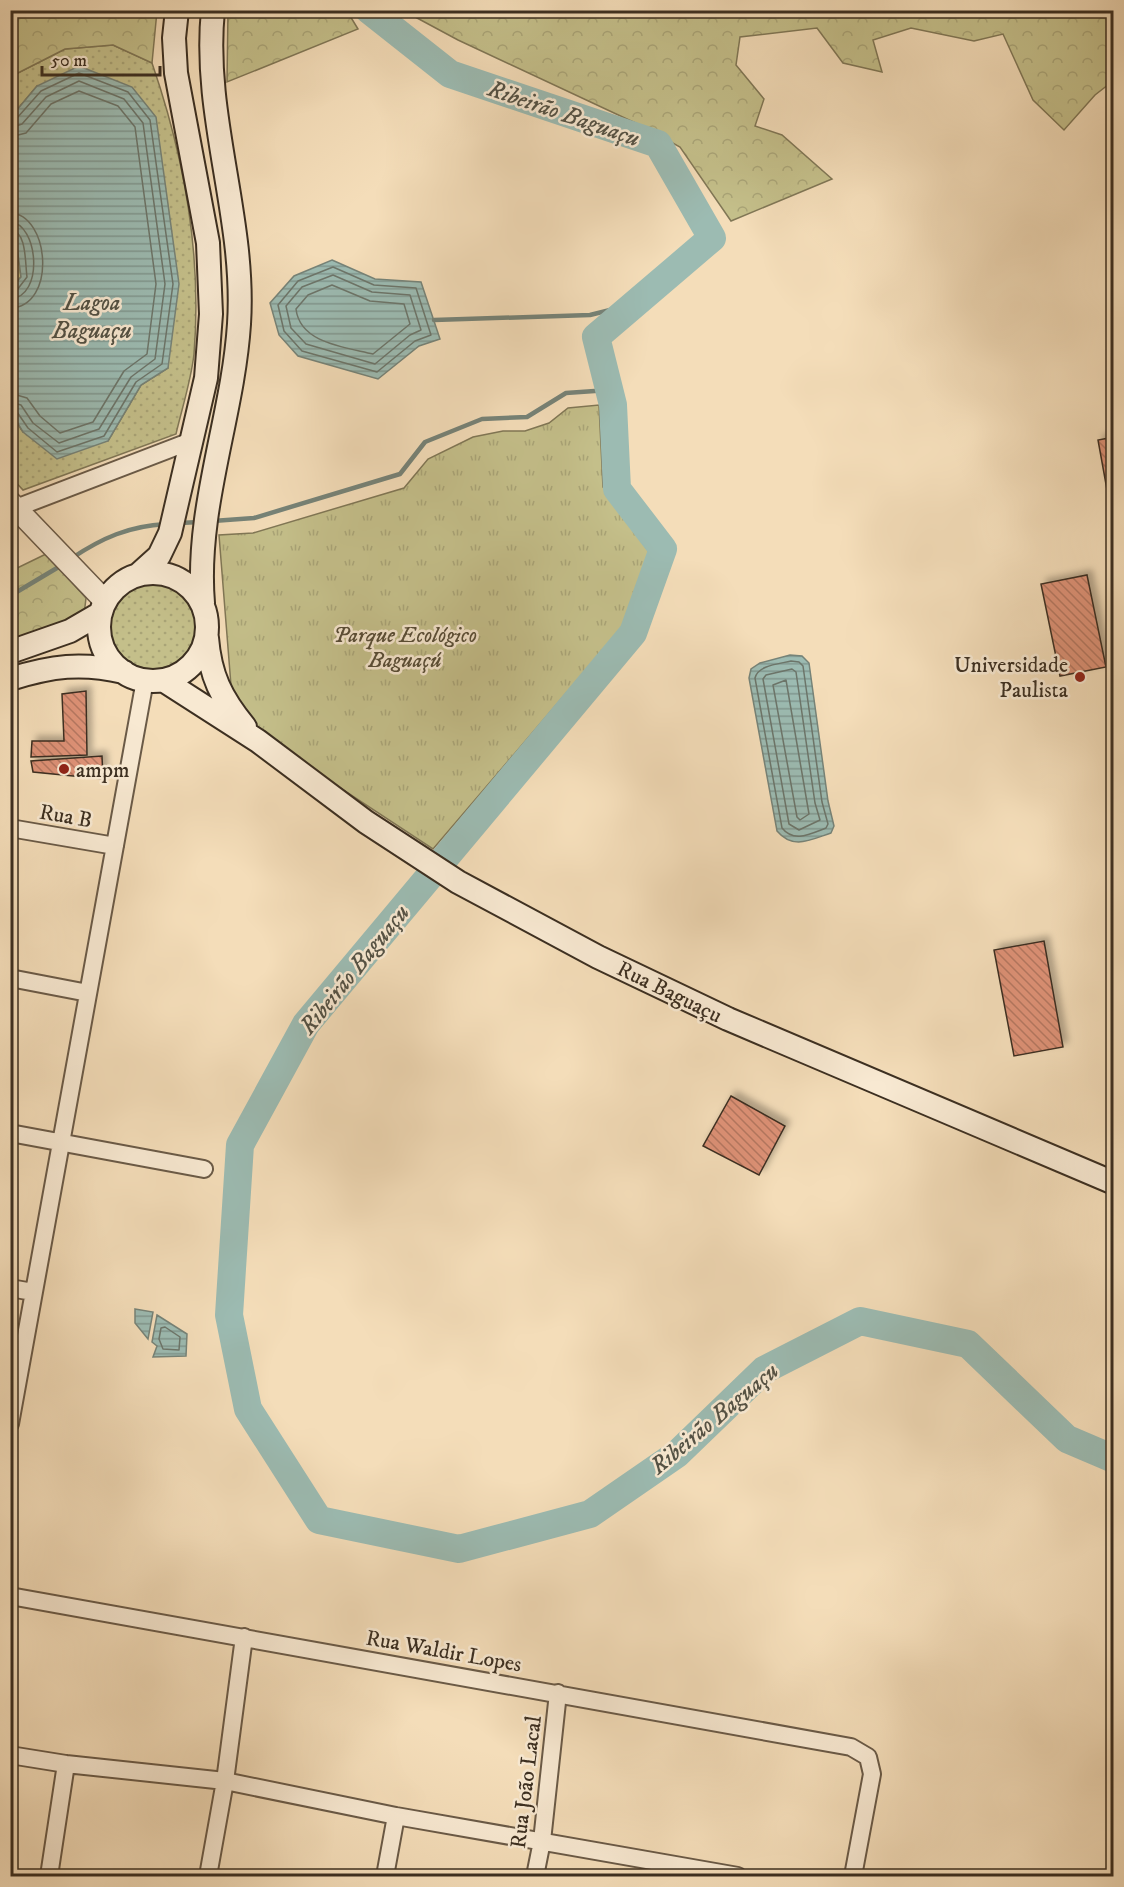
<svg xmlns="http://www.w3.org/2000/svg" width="1124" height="1887" viewBox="0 0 1124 1887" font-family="'IM FELL DW Pica',serif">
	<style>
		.grass { fill: url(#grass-dots); stroke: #807756; stroke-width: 1.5 }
		.forest { fill: url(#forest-crowns); stroke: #807756; stroke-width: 1.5 }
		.park { fill: url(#park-tufts); stroke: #807756; stroke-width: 1.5 }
		.water { fill: url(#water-rules); stroke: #768378; stroke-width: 1.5 }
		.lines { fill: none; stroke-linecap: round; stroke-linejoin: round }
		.shore { stroke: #6c756a; stroke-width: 1.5 }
		.stream { stroke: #768378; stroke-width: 4.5 }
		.river { stroke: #9cbbb2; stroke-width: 28 }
		.building { fill: url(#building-back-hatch); stroke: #3c2f21; stroke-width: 1.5; filter: url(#shadow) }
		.minor-casing { stroke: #6a5a47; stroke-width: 20 }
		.tertiary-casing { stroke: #6a5a47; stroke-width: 24 }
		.secondary-casing { stroke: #3c2f21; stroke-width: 26 }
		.minor { stroke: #f8e9d2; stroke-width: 16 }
		.tertiary { stroke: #f8e9d2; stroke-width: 21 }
		.secondary { stroke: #f8e9d2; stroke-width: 22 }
		.poi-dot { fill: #8f2418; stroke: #f8e9d2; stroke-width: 2 }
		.labels { text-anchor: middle; stroke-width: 5; stroke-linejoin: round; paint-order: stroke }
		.park-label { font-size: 22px; font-style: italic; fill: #574c36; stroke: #f8e9d2 }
		.poi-label { font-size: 22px; fill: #3c2f21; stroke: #f8e9d2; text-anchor: end }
		.street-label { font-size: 22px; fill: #3c2f21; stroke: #f8e9d2 }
		.water-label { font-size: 24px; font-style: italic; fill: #545245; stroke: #f8e9d2 }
	</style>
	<defs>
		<pattern id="grass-dots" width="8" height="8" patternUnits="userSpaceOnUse" patternTransform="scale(1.5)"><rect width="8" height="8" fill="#c4bf8a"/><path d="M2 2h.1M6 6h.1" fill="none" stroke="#a9a477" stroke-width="1.8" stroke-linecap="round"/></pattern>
		<pattern id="forest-crowns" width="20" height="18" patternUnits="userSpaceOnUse" patternTransform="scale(1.5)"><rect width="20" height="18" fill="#c4bf8a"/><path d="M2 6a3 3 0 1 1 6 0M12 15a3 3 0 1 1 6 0" fill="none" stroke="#a9a477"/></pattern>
		<pattern id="park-tufts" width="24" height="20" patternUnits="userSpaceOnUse" patternTransform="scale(1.5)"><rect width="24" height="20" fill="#c4bf8a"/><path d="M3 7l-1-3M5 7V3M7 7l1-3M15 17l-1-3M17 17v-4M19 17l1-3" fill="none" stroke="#a9a477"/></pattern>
		<pattern id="water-rules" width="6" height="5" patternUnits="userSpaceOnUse" patternTransform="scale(1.5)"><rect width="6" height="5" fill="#9cbbb2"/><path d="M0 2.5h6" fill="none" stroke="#809890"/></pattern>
		<pattern id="building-back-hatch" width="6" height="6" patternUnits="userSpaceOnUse" patternTransform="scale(1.5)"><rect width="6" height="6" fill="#dd9176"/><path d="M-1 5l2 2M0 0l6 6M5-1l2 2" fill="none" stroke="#b47760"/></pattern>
		<filter id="shadow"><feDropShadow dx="5" dy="-5" stdDeviation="3" flood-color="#0004"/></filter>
	</defs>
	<rect width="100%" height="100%" fill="#f4ddb9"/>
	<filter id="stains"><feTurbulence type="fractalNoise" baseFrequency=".00333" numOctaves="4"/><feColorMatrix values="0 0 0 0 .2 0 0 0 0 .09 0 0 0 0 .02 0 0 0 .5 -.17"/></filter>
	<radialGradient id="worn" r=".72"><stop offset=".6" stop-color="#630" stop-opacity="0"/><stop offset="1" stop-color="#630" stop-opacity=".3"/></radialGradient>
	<path class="grass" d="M113,45L152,63C184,156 202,256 194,354C191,381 182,408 176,434L23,490L11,477L10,412L23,432L108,441L141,385L168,368L37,86L11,117V82L14,75L65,49Z
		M11,233L16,239L21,277L11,288Z
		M110 626a43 43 0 1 1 86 0a43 43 0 1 1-86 0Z"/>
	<path class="forest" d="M11,10L157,11L152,63L113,45L65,49L14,75L11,74Z
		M228,11H347L358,29L227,82Z
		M404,11H1113V81L1095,95L1064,130L1033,100L1003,34L974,41L911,28L873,40L882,72L843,63L817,28L740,37L736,65L764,99L755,126L782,135L832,179L731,221L680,147L644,127L458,40Z
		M46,554L86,598L84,615L11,642V571Z"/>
	<path class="park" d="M599,405L603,487L650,553L622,628L433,849L269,741L232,698L219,535L253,533L404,488L428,459L473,437L503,431H525L549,423L568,408Z"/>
	<path class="water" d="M79,66L132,87L156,117L179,284L168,368L141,385L108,441L57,459L23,432L11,412V288L21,277L16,239L11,233V117L37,86Z
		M332,260L375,279L421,282L440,339L419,346L378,379L298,356L279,335L270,303L294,276Z
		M790,655L802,656L809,663L828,801L834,826L831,833C810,840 793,850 777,831L749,678L751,669L760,663Z
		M135,1309L153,1312L148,1339L135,1323Z
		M157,1315L187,1334L186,1356L153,1357L157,1346L152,1342Z"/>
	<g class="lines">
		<path class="shore" d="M10,121L17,118L41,91L79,73L128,92L150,120L173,284L162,364L136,382L104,436L57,452L28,428L17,412L10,410
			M10,128L22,124L46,97L79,81L124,99L143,123L165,284L155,359L131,377L99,429L59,443L33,423L21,405L10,402
			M10,137L26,133L51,104L79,91L118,106L135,127L156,284L147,354L124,371L93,422L60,433L40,416L27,398L10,393
			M10,213C50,214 57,307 10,308
			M10,222C38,223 45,297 10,299
			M10,229C27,231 25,263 27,277L17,290L10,292
			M333,267L374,285L416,288L431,335L415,341L377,372L302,351L284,331L278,305L298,281Z
			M333,275L372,292L410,295L421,330L410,335L375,364L306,344L291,328L286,306L302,287Z
			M332,285L370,301L404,304L410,324L373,354C344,347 300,343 296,309L308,295Z
			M791,661L799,662L803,666L822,802L828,824L826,828C810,834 794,843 782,828L755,678C758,665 779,664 791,661Z
			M792,669L796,672L815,803L820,820L799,830L789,824L763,679L766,675Z
			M786,680L809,814L800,820L797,817L773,685Z
			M165,1327L180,1337L179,1350L163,1349L159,1339L161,1328Z"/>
		<path class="stream" d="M434,320L590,315L634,304
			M213,521L254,518L400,474L425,442L482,419L527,417L566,393L609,390
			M180,523L199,522
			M72,558C102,538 129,526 166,524
			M10,596L62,565"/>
		<path class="river" d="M369,10L450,74L658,144L712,238L596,337L613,405L617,489L663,549L633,633L306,1024L240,1145L229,1315L248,1409L319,1520L459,1549L590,1514L677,1454L764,1370L860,1321L968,1344L1067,1439L1114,1459"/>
	</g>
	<path class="building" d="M1114,437V523H1113L1098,440Z
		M1087,575L1106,667L1060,676L1041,584Z
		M86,691L87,755L31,757L32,741H64L62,694Z
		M1114,744V784L1107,746Z
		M102,756L103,779L33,772L31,761Z
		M1044,941L1063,1047L1014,1056L994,950Z
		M731,1096L785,1126L759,1175L703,1146Z"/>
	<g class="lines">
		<defs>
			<path id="minor" d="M16,508L191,441
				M10,828L115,846
				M10,978L88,993
				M10,1133L204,1169
				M10,1288L33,1292
				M10,1424L145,680
				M10,1596L851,1747L868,1757L872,1774L853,1876
				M10,1755L66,1764L225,1781L396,1816L738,1876
				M49,1876L66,1764
				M208,1876L225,1781L244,1637
				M385,1876L396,1816
				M535,1876L542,1841L558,1693"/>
			<path id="tertiary" d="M10,502L105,601"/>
			<path id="secondary" d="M99 627a54 54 0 1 1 108 0a54 54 0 1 1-108 0Z
				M139,574L159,556L170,533L206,378L211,314L208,243L176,73L174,38L177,10
				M203,603C195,509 233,417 239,324C246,218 202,116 213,10
				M207,638C210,675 221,698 245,727
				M10,652L70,631L101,613
				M10,679C52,666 81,662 124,672
				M163,680L258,741L366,822L458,882L598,957L728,1019L1114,1183"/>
		</defs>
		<use href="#minor" class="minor-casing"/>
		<use href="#tertiary" class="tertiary-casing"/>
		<use href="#secondary" class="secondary-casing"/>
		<use href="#minor" class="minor"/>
		<use href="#tertiary" class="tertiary"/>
		<use href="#secondary" class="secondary"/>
	</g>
	<g class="poi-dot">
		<circle cx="1080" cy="677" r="6"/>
		<circle cx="64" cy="769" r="6"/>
	</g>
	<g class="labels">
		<g class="park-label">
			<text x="405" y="642">Parque Ecológico<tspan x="405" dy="25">Baguaçú</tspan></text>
		</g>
		<g class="poi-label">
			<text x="1068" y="672">Universidade<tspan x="1068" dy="25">Paulista</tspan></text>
			<text x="76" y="777" text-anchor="start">ampm</text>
		</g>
		<g class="street-label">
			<text transform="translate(66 815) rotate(10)" y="8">Rua B</text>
			<text transform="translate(670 991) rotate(26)" y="8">Rua Baguaçu</text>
			<text transform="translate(444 1650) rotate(10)" y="8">Rua Waldir Lopes</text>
			<text transform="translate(525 1782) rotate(-83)" y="8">Rua João Lacal</text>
		</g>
		<g class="water-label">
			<text transform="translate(564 113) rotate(19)" y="8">Ribeirão Baguaçu</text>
			<text x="92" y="310">Lagoa<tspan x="92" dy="28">Baguaçu</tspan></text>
			<text transform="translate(354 969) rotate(-51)" y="8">Ribeirão Baguaçu</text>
			<text transform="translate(714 1418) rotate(-40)" y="8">Ribeirão Baguaçu</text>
		</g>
	</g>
	<rect width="1124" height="1887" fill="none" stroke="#f4ddb9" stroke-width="36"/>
	<rect x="12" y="12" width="1100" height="1863" fill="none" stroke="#3c2f21" stroke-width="3"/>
	<rect x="18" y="18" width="1088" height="1851" fill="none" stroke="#3c2f21" stroke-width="1.5"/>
	<path d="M42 66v9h118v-9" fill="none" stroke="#3c2f21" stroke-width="3"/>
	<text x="51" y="66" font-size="18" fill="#3c2f21" stroke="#f8e9d2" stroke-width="4.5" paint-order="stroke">50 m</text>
	<rect width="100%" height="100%" filter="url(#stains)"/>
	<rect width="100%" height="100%" fill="url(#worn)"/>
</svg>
